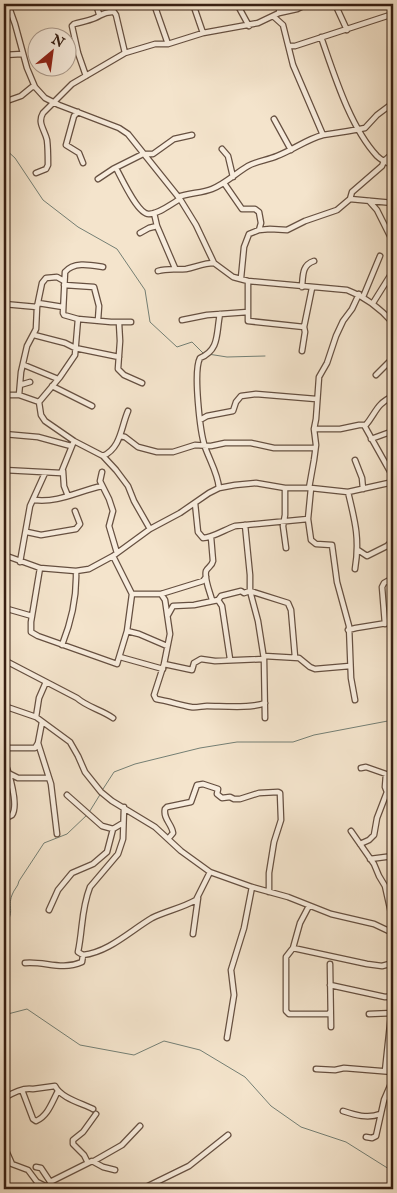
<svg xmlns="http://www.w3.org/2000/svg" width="397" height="1193" viewBox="0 0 397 1193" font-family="'IM FELL English',serif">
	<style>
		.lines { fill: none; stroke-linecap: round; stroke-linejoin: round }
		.stream { stroke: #747f74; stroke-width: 1 }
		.minor-casing { stroke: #665041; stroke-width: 7 }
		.minor { stroke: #f8edde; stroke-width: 4.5 }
	</style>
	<rect width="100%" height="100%" fill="#f4e4cc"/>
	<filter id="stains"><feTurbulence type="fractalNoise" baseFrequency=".004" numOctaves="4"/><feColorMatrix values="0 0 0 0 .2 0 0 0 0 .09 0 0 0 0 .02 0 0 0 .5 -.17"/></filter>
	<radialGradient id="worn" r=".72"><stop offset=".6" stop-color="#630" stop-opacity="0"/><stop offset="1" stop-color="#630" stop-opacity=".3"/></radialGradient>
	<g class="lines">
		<path class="stream" d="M4,148L15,158L43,200L78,227L117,249L145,290L150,322L177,347L192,342L204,354
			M208,354L227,357L265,356
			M103,789L114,772L135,764L200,748L237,742H293L314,735L393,720
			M4,925C16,913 7,908 12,895C14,889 18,887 19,881L44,843L67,834L88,814L101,793
			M4,1015L27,1009L80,1045L134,1055L164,1041L200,1050L245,1077L271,1106L301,1127L346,1142L389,1169L393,1168"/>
		<defs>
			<path id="minor" d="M4,4L10,10L15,24L27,68L35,87L45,98L59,105L119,128L128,134L180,199L196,225L214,263L233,277L248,281L347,290C365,297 380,308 393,323
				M96,4L99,14
				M154,4L168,44
				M193,4L203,33
				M237,4L249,26
				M335,4L347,30
				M279,13L280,4
				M273,16L283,25L293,65L323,135
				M321,37C334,74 350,127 377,156C381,160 387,163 393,165
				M290,46H295L393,14
				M4,55L22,54
				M86,76L78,53L72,26L74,24C81,22 88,21 95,18C102,15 105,11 114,12L116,15L125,53
				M391,87L393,90
				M4,102L21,96L32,87H35
				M78,112L74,116L66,145L79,153L83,163
				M274,119L291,150
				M222,149L228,156L233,177
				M116,168C121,177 138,215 149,214C159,214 171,204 180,199
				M36,173L46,169L48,165C48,157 48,148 47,140C45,130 37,123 43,113L72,84L125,53L155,44H168L203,33L258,23L279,13L297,9L307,4
				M98,179L113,169L143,154H153L174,139L192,135
				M224,183L242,209H255L259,212L261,223L259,230
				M178,197C189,193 202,193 212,189C225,184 236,173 248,166C257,161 268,160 277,156C293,150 307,139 323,135C337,133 351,131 365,128L377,115L393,103
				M350,199L393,203
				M369,201L377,210L393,242
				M154,213L157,226L175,268
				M140,233L149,228L157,226
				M158,271C168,268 176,270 186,269C196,267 204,263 214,263
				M241,278L244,247L249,234L259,230L270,229L287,230L305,221L337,210L350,199L352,192L382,166L384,161L393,153
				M64,285L94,287L99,306L98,320
				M302,287C303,275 302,265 314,261
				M363,297L380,256
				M38,303L63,307
				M373,303L393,271
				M4,304L37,307
				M248,312V321L304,327
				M78,319L64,315L63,313L65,272C74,261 91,265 103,267
				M182,320L207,315L248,312V281
				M119,323L120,341L118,369L124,375L142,383
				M34,335L65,343L75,348L119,357
				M302,351L305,332L304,327L312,288
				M24,365L58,379
				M376,375L393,358
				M20,385L30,382
				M52,386L92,406
				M4,395H19L39,402
				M19,395L21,372L27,346L36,329L37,307L42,283L46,278L57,277L64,281
				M39,402L41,415L45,421L74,441L103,456L116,470L128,486L134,501L150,529
				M39,402L60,377L75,355L78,319L111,322H131
				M200,420L207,416L233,411L236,402L241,396L256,394L316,399
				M365,426C377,412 375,405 393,396
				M4,434L38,437L71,446
				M120,436L125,437L138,447L157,452H173L195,445L211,446L225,443H251L274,448H315
				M371,439L393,431
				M103,456C121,448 121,427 128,411
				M355,460L362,478L363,489
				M4,470L61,473L74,441
				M63,471L64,486L68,496
				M102,472L100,481L109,499L113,511L109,526L117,553
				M219,488C218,474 210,461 205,447C200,432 193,371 200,358C220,350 216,333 220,314
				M285,488V515L283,526L286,548
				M309,488L314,460L316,445L314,429L316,419L319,377L327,363L336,336L343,321L352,309L359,294
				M311,488L308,519L311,540L316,544L332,545L337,582L349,626L351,678L355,700
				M348,492C355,521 360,539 355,569
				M34,500C59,503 78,491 102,486
				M195,503L198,532L203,538C212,538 226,529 235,526L308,519
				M245,525L250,575V591L258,621L264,659L265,718
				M27,532L41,535L76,529L80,524L75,511
				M211,537L213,561C212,566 208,567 206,571C204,579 210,592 212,600
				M358,550L367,556L387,546L393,540
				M4,555L40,568L76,571L89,569L113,556L150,529L180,513L209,493L219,488L235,485L256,483L285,488H311L348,492L393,482L392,475L364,425H359L340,429H314
				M20,562L30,506L45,473
				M40,568L31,622V632L38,636L117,664L127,631L132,594L113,556
				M132,594H161L203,581L206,577
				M161,594L165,600L170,634L164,664L154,695L156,699C168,701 180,705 191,707C196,708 202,706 207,706C222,706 251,709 265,703
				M218,600L221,596L241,591L244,593L250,591L288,603L291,610L295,657
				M4,608L32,616
				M168,615L173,606L194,605L218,600L222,606L230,659
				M385,624L382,587L384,583L393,578
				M348,630L356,628L393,622
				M127,631L139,634L167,646
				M62,645C72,620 77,597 76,571
				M264,656L299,658L310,667L315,669L350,666
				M120,657L163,669
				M4,660L77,698C87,707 102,710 113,718
				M164,664L192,670L194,663L201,659L215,661L264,659
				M4,706L36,717L70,742L78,756L85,772L101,792L112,801L155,827L181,851L210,872L252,887L288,897L331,914L374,924L393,933
				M36,717L39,698L46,682
				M42,722L38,743L51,784L57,834
				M4,748H35L38,743
				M4,761C9,772 19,805 12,815L4,819
				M10,774L18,778H48
				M67,795L102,826L113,829L123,823
				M124,807L123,839L118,854L90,887C81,910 83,928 78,952L83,955C109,952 130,931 152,918C166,911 182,908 196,900L210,872
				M351,831L374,864L379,876L385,886L393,922
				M168,839L173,833C172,824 163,819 165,809L167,807L191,802L197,785L203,784L218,789L217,794L222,798L230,797L234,799H240L259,793L278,792L280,793L281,820L274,842L269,873V892
				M360,844L369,840L374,835L377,818L387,792L385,787L386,774L366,767L361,768
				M370,859L393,856
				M309,906L300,923L293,948L286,957V1011L289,1014H329L330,1012
				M49,910L58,890L72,873L93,864L107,852L113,829
				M193,934L198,898
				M293,948L367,964L382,966L393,963
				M25,963C45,961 61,971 82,962L83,955
				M330,964L331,1027
				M330,985L385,997L393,996
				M369,1014L393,1013
				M227,1038L234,995L231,970L244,928L252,887
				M316,1069L335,1070L344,1068L393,1072
				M385,1071L393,996
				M22,1090L33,1119L36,1121C48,1116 52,1102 58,1091
				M4,1098C12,1093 23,1087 33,1089L55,1086C61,1098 81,1103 93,1109
				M343,1111C355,1115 368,1119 380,1114
				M366,1137L372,1138L376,1136L384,1100L393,1079
				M4,1146L12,1164L28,1170L37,1182L51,1189
				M94,1161L122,1145L140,1126
				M88,1163L84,1155L73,1144V1140L83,1132L96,1114
				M36,1167L41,1168L51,1183
				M4,1168L10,1162
				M49,1187L52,1181L92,1161L103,1167L115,1170
				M36,1189L37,1182
				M142,1189L189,1166L228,1135"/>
		</defs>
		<use href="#minor" class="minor-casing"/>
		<use href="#minor" class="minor"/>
	</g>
	<rect width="397" height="1193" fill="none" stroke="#f4e4cc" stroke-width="20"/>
	<rect x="5" y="5" width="387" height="1183" fill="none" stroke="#371f13" stroke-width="2.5"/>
	<rect x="10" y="10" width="377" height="1173" fill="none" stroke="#371f13"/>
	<g transform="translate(52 52) rotate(29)"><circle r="24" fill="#f8edde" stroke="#ab9b8d"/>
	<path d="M0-4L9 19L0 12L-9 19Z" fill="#8f2418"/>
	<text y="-8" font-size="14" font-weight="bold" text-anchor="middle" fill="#371f13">N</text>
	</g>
	<rect width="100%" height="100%" filter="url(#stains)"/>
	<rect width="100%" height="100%" fill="url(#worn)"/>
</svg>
